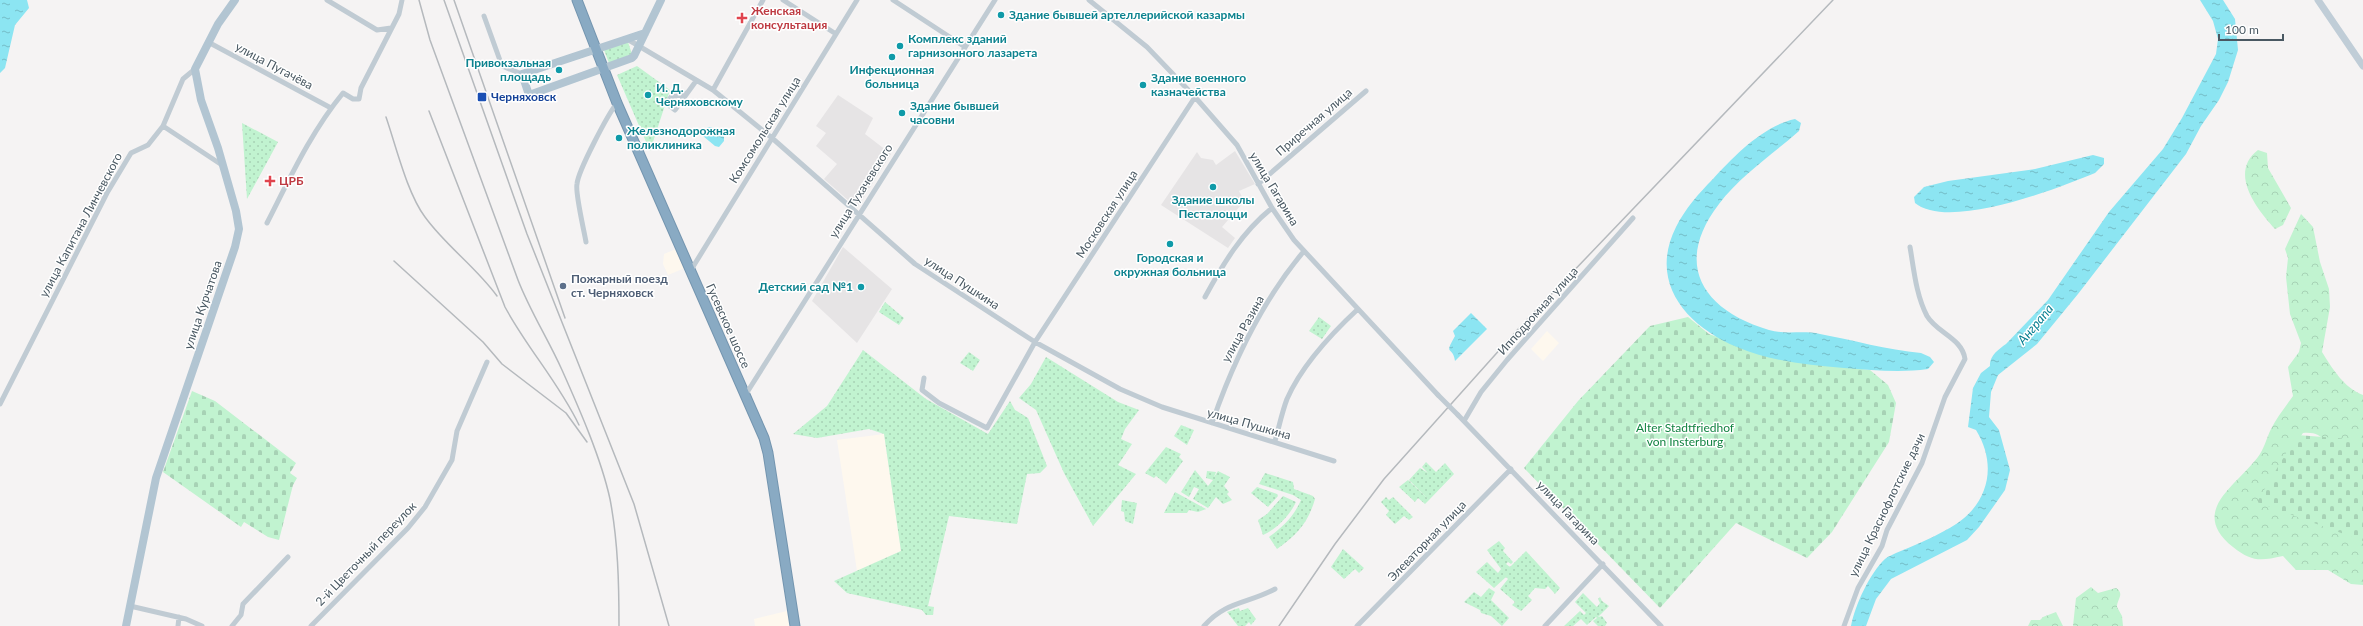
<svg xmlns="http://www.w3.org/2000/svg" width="2363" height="626" viewBox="0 0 2363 626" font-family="Lato,sans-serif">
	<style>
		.commercial { fill: #fef8ee }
		.education { fill: #e6e4e5 }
		.green { fill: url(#green-dots) }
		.forest { fill: url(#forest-crowns) }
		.cemetery { fill: url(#cemetery-stones) }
		.water { fill: url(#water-ripples) }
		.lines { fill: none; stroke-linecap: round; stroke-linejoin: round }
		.highway-casing { stroke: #7495af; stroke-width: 11 }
		.street { stroke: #c0cbd3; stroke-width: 5 }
		.secondary { stroke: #c0cdd7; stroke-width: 7 }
		.primary { stroke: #b2c5d2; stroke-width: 8 }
		.highway { stroke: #89aac3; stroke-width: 9 }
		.rail { stroke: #b5b9bd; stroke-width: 1.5 }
		.street-bridge { stroke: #c0cbd3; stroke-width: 5 }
		.culture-dot { fill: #0f9aa8; stroke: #fff; stroke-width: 1.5 }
		.health-dot { fill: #e0444e; stroke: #fff; stroke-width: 1.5 }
		.transit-dot { fill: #1a4fb4; stroke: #fff; stroke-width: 1.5 }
		.service-dot { fill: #5c6f8a; stroke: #fff; stroke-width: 1.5 }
		.labels { text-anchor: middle; stroke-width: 3; stroke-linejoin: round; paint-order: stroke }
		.health-label { font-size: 12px; font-weight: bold; fill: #be3a42; stroke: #fff; text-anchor: start }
		.culture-label { font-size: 12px; font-weight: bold; fill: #0d838f; stroke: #fff; text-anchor: start }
		.street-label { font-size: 12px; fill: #495862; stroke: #fff }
		.transit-label { font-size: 12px; font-weight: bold; fill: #164399; stroke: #fff; text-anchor: start }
		.service-label { font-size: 12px; font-weight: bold; fill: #4e5e75; stroke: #fff; text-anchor: start }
		.park-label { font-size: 12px; fill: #138442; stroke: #fff }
		.water-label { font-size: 13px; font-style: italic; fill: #077e90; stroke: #fff }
	</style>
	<defs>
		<pattern id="green-dots" width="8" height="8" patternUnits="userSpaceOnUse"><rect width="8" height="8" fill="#c1f3d0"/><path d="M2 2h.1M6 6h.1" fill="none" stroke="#a7d2b5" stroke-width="1.8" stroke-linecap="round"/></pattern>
		<pattern id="forest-crowns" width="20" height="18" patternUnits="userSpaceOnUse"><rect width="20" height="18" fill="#c1f3d0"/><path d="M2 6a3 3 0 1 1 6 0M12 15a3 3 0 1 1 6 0" fill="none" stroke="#a7d2b5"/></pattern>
		<pattern id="cemetery-stones" width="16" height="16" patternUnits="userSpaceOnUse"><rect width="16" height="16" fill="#c1f3d0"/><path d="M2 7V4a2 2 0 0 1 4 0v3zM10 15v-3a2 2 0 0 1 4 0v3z" fill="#a7d2b5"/></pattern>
		<pattern id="water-ripples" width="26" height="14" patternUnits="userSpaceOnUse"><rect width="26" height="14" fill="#8ce5f2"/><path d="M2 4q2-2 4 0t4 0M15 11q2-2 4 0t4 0" fill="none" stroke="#74bcc7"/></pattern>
	</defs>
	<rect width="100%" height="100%" fill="#f5f3f3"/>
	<path class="commercial" d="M676,249L685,268L668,275L663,264L664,254Z
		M1547,331L1559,343L1543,361L1531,349Z
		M884,434L901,551L857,571L837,440Z
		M787,611L789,626H755L754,619Z"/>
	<path class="education" d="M838,95L873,118L865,134L891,154L857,208L824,179L837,164L816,146L826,133L816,126Z
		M1235,151L1255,184L1239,191L1243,199L1241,205L1222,227L1235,238L1228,248L1161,205L1197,152L1201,158L1213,160L1216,165Z
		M843,247L892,289L857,343L812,301Z"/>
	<path class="green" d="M628,42L632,54L609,63L604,50Z
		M637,66L670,90L650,151L617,75Z
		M242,123L278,142L247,199Z
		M885,302L904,318L899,325L879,312Z
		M1319,317L1331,326L1322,339L1309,331Z
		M863,350L926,399L988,434L1010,401L1015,410L1028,418L1047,466L1040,473L1027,474L1017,524L949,516L928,606L934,607L933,615H926L922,610L847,593L834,581L901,551L884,434L869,429L817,438L793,434L827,406Z
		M969,352L980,360L973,371L960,363Z
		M1046,357L1118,402L1139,410L1125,429L1121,439L1132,444L1118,465L1136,474L1093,526L1064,473L1036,410L1019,398L1031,384Z
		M1181,425L1194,430L1187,445L1174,436Z
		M1166,447L1181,454L1179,457L1183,461L1166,484L1156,476L1154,478L1145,473Z
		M1426,462L1436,472L1445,463L1454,474L1429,500L1409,480L1420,468L1428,473L1422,467Z
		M1195,470L1208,486L1213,480L1206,478L1207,471L1216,472L1214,477L1218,471L1230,477L1224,486L1229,492L1227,494L1232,500L1223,504L1216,497L1208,508L1193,499L1199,489L1194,487L1189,497L1181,492Z
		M1265,473L1293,482L1294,489L1313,496L1315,499C1308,523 1297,535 1277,549L1269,537C1283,527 1294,516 1301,500L1293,495L1259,484Z
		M1408,480L1429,500L1425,504L1418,498L1415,502L1399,487Z
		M1257,487L1277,494L1278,496L1268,507L1251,493Z
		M1175,492L1206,509L1198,512L1189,510L1187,513H1164Z
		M1283,496L1296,502C1290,515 1277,529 1263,535L1258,520L1267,514Z
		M1386,497L1389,500L1393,497L1413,517L1409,520L1404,516L1395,524L1386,515L1389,511L1381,502Z
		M1122,500L1137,503L1133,524L1125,521L1124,512L1121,511Z
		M1499,541L1505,548L1503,551L1513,562L1511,564L1508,562L1506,564L1510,567L1526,551L1560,588L1555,594L1548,586L1545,589L1535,588L1528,596L1532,600L1521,611L1512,605L1515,602L1500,589L1508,579L1506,577L1494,588L1476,572L1487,562L1498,573L1501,569L1487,550Z
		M1343,549L1364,568L1359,573L1355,569L1344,579L1331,567Z
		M1489,588L1495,592L1491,600L1509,618L1502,626L1491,616L1481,613L1480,610L1464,602L1474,592L1481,597Z
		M1583,593L1597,607L1600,603L1598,599L1600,597L1602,601L1609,606L1598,617L1602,616L1607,623L1605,626H1598L1593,621L1597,618L1596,617L1587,625L1581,619L1573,626H1564L1580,611L1584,615L1586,613L1575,602Z
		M1239,608L1240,611L1248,608L1256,619L1251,625L1249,622L1245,626H1238L1227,612Z"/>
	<path class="forest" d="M2258,150L2267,153L2268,168L2291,208L2283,225L2275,229C2257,209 2228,173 2258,150Z
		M2301,214L2313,227L2320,262L2329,289L2330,307L2322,352C2332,368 2344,388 2363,395V463C2356,461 2344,461 2338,456C2324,446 2326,431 2303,433L2298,440L2363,534V585L2351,584L2328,570H2296L2283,556C2260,561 2252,562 2233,547C2187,510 2239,485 2260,454C2265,446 2267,437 2271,429C2277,417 2286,406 2293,396L2288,367L2299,352L2301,343L2290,314L2286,277L2288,258L2285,249Z
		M2091,587L2098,593L2116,588C2125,594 2117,599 2117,607L2122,616L2123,626H2073L2076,598Z
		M2056,612L2063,626H2028L2031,620H2040L2043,617Z"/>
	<path class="cemetery" d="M1688,317L1709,334L1777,359L1870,370L1888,385L1896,403L1889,442L1832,532L1807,558L1736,523L1660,608L1524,468L1578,401L1650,326Z
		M192,391L215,401L296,463L290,473L297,478L293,485L279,540L268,537L244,522L241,527L163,472Z
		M2297,435L2363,440V541L2257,502Z"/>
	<path class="water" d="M0,0H27L29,8L15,25L5,68L0,73Z
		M2200,0H2223L2235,19L2238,50L2228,82L2219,100L2201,126L2186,154L2078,294L2037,344L1998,375L1991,392L1989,417L1999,430L2010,470L2005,490L1979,527L1967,540L1891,579L1876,599L1866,626H1851C1855,605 1870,573 1885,559C1888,556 1893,555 1896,553C1913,546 1930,539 1946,530C1986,510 2000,469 1976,430L1968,427L1973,388L1981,373L1990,366C1989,356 1999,349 2006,344L2048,300L2109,212L2163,149L2182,118L2216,54L2218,39L2213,21Z
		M1795,119L1801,123L1799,131C1772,155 1741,175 1719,204C1673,264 1702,310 1769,330C1785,335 1804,330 1820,334C1853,340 1887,350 1921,353L1930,357L1934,362L1928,369C1900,373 1872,370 1844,368C1808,365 1769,361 1737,347C1687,326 1648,283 1676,227C1685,209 1699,193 1713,179C1734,156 1763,126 1795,119Z
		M711,127L724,137V141L719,147L715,146L703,136L705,128Z
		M2093,155L2104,158V164L2095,173C2059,188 1949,231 1915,203L1914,197L1924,187L1948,181L2035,169Z
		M1471,313L1487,329L1455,361C1453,345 1443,357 1455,336L1453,331Z"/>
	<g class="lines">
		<defs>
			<path id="highway" d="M577,0L617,103L764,438L768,453L795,626"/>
		</defs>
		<use href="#highway" class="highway-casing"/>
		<path class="street" d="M327,0L377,30L391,28
			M783,0L836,34
			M893,0L965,47
			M1089,0L1147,47L1195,97L1237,145L1272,208L1294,240L1438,395
			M484,16L502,66L522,74
			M627,39L713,90L772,138L915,264L1035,342L1120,389L1162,407L1334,461
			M208,42L331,108
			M713,90L763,0
			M687,93L671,97L666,103L675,110L696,81
			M163,126L222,165
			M1258,184L1366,91
			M267,223C290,178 311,132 343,93L353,99H359L361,88L399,14L402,0
			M586,242C584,230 575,193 577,184C578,171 608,114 617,103
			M691,270L857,0
			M1205,297C1223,264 1242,232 1272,208
			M924,378L922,390L939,403L987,428L1035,342L1195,97
			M746,394L995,0
			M0,404L107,193L131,153L148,145L163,126L183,79L195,69
			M1458,415L1661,626
			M1464,421L1481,392L1507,360L1633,218
			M1212,423C1233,362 1262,301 1304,251
			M1275,441C1279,427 1282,412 1287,399C1302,365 1331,334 1358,309
			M130,606L186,619L202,626
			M178,626L179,617
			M232,626L241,615L243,604L288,557
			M311,626L408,528L425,507L452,460L457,431L487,362
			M1204,626C1226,601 1247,604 1275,589
			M1357,626L1511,469
			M1545,626L1603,564
			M1844,626L1858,588L1882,546L1887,530L1922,463L1945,397L1965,359C1962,338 1937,333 1927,316C1916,295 1914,270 1910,247"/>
		<path class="secondary" d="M2318,0L2363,66"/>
		<path class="primary" d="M645,33L522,74L529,95L632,58L634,56L661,0
			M126,626L156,478L235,247L239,229L236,211L218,148L201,100L195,69L218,24L235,0"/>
		<use href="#highway" class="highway"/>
		<path class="rail" d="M419,0L430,40L518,280C530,311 548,339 562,370C579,408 601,458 610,499C618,541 619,583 619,626
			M444,0L527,234L634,504L669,626
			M454,0L565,318
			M429,111L505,307C527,348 559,383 579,425
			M386,117C396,146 407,193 425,217C446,246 476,267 497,296
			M394,261L483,342L502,364L566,413L587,442
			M1279,626L1335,544L1384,479L1520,327L1833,0"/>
		<path class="street-bridge" d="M1438,395L1458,415"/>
	</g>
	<g class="culture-dot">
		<circle cx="1001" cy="15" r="4"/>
		<circle cx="900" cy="46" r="4"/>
		<circle cx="892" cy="57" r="4"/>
		<circle cx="559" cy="70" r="4"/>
		<circle cx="1143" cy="85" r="4"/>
		<circle cx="648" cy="95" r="4"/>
		<circle cx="902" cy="113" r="4"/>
		<circle cx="619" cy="138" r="4"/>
		<circle cx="1213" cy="187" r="4"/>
		<circle cx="1170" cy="244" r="4"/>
		<circle cx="861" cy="287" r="4"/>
	</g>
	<g class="health-dot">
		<path d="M740 12h4v4h4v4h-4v4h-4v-4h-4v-4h4z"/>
		<path d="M268 175h4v4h4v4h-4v4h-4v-4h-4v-4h4z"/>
	</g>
	<rect class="transit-dot" x="477" y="92" width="10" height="10" rx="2"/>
	<circle class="service-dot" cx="563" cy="286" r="4"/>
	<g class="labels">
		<g class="health-label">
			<text x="751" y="15">Женская<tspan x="751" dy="14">консультация</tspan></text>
			<text x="279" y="185">ЦРБ</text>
		</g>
		<g class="culture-label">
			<text x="1009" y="19">Здание бывшей артеллерийской казармы</text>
			<text x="908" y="43">Комплекс зданий<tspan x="908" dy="14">гарнизонного лазарета</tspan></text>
			<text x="551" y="67" text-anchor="end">Привокзальная<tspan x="551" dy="14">площадь</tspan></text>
			<text x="892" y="74" text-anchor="middle">Инфекционная<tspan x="892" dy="14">больница</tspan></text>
			<text x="1151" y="82">Здание военного<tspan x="1151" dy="14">казначейства</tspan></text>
			<text x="656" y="92">И. Д.<tspan x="656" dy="14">Черняховскому</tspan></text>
			<text x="910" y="110">Здание бывшей<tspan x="910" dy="14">часовни</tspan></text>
			<text x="627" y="135">Железнодорожная<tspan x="627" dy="14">поликлиника</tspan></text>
			<text x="1213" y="204" text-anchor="middle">Здание школы<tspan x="1213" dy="14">Песталоцци</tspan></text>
			<text x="1170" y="262" text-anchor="middle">Городская и<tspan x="1170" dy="14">окружная больница</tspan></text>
			<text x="853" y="291" text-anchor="end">Детский сад №1</text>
		</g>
		<g class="street-label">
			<text transform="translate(274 66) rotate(28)" y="4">улица Пугачёва</text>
			<text transform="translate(1314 122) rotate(-41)" y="4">Приречная улица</text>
			<text transform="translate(765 130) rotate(-58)" y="4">Комсомольская улица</text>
			<text transform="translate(1274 189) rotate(59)" y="4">улица Гагарина</text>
			<text transform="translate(861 191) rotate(-58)" y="4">улица Тухачевского</text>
			<text transform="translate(1107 214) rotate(-57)" y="4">Московская улица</text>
			<text transform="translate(81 225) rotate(-62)" y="4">улица Капитана Линчевского</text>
			<text transform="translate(962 283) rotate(33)" y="4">улица Пушкина</text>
			<text transform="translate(203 305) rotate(-71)" y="4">улица Курчатова</text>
			<text transform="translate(1538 311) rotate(-48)" y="4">Ипподромная улица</text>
			<text transform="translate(728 326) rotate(66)" y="4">Гусевское шоссе</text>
			<text transform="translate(1243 329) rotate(-61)" y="4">улица Разина</text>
			<text transform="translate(1249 424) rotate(16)" y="4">улица Пушкина</text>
			<text transform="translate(1887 505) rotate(-64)" y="4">улица Краснофлотские дачи</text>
			<text transform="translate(1568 513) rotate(46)" y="4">улица Гагарина</text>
			<text transform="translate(1427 541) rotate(-46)" y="4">Элеваторная улица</text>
			<text transform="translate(366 554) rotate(-46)" y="4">2-й Цветочный переулок</text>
		</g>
		<g class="transit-label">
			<text x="491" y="101">Черняховск</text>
		</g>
		<g class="service-label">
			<text x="571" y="283">Пожарный поезд<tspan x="571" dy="14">ст. Черняховск</tspan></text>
		</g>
		<g class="park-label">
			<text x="1685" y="432">Alter Stadtfriedhof<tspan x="1685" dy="14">von Insterburg</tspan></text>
		</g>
		<g class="water-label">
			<text transform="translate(2035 324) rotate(-50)" y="5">Анграпа</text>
		</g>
	</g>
	<path d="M2219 34v6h64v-6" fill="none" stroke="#495862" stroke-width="2"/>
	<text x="2225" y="34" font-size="12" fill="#495862" stroke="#ffffff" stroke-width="3" paint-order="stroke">100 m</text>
</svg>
